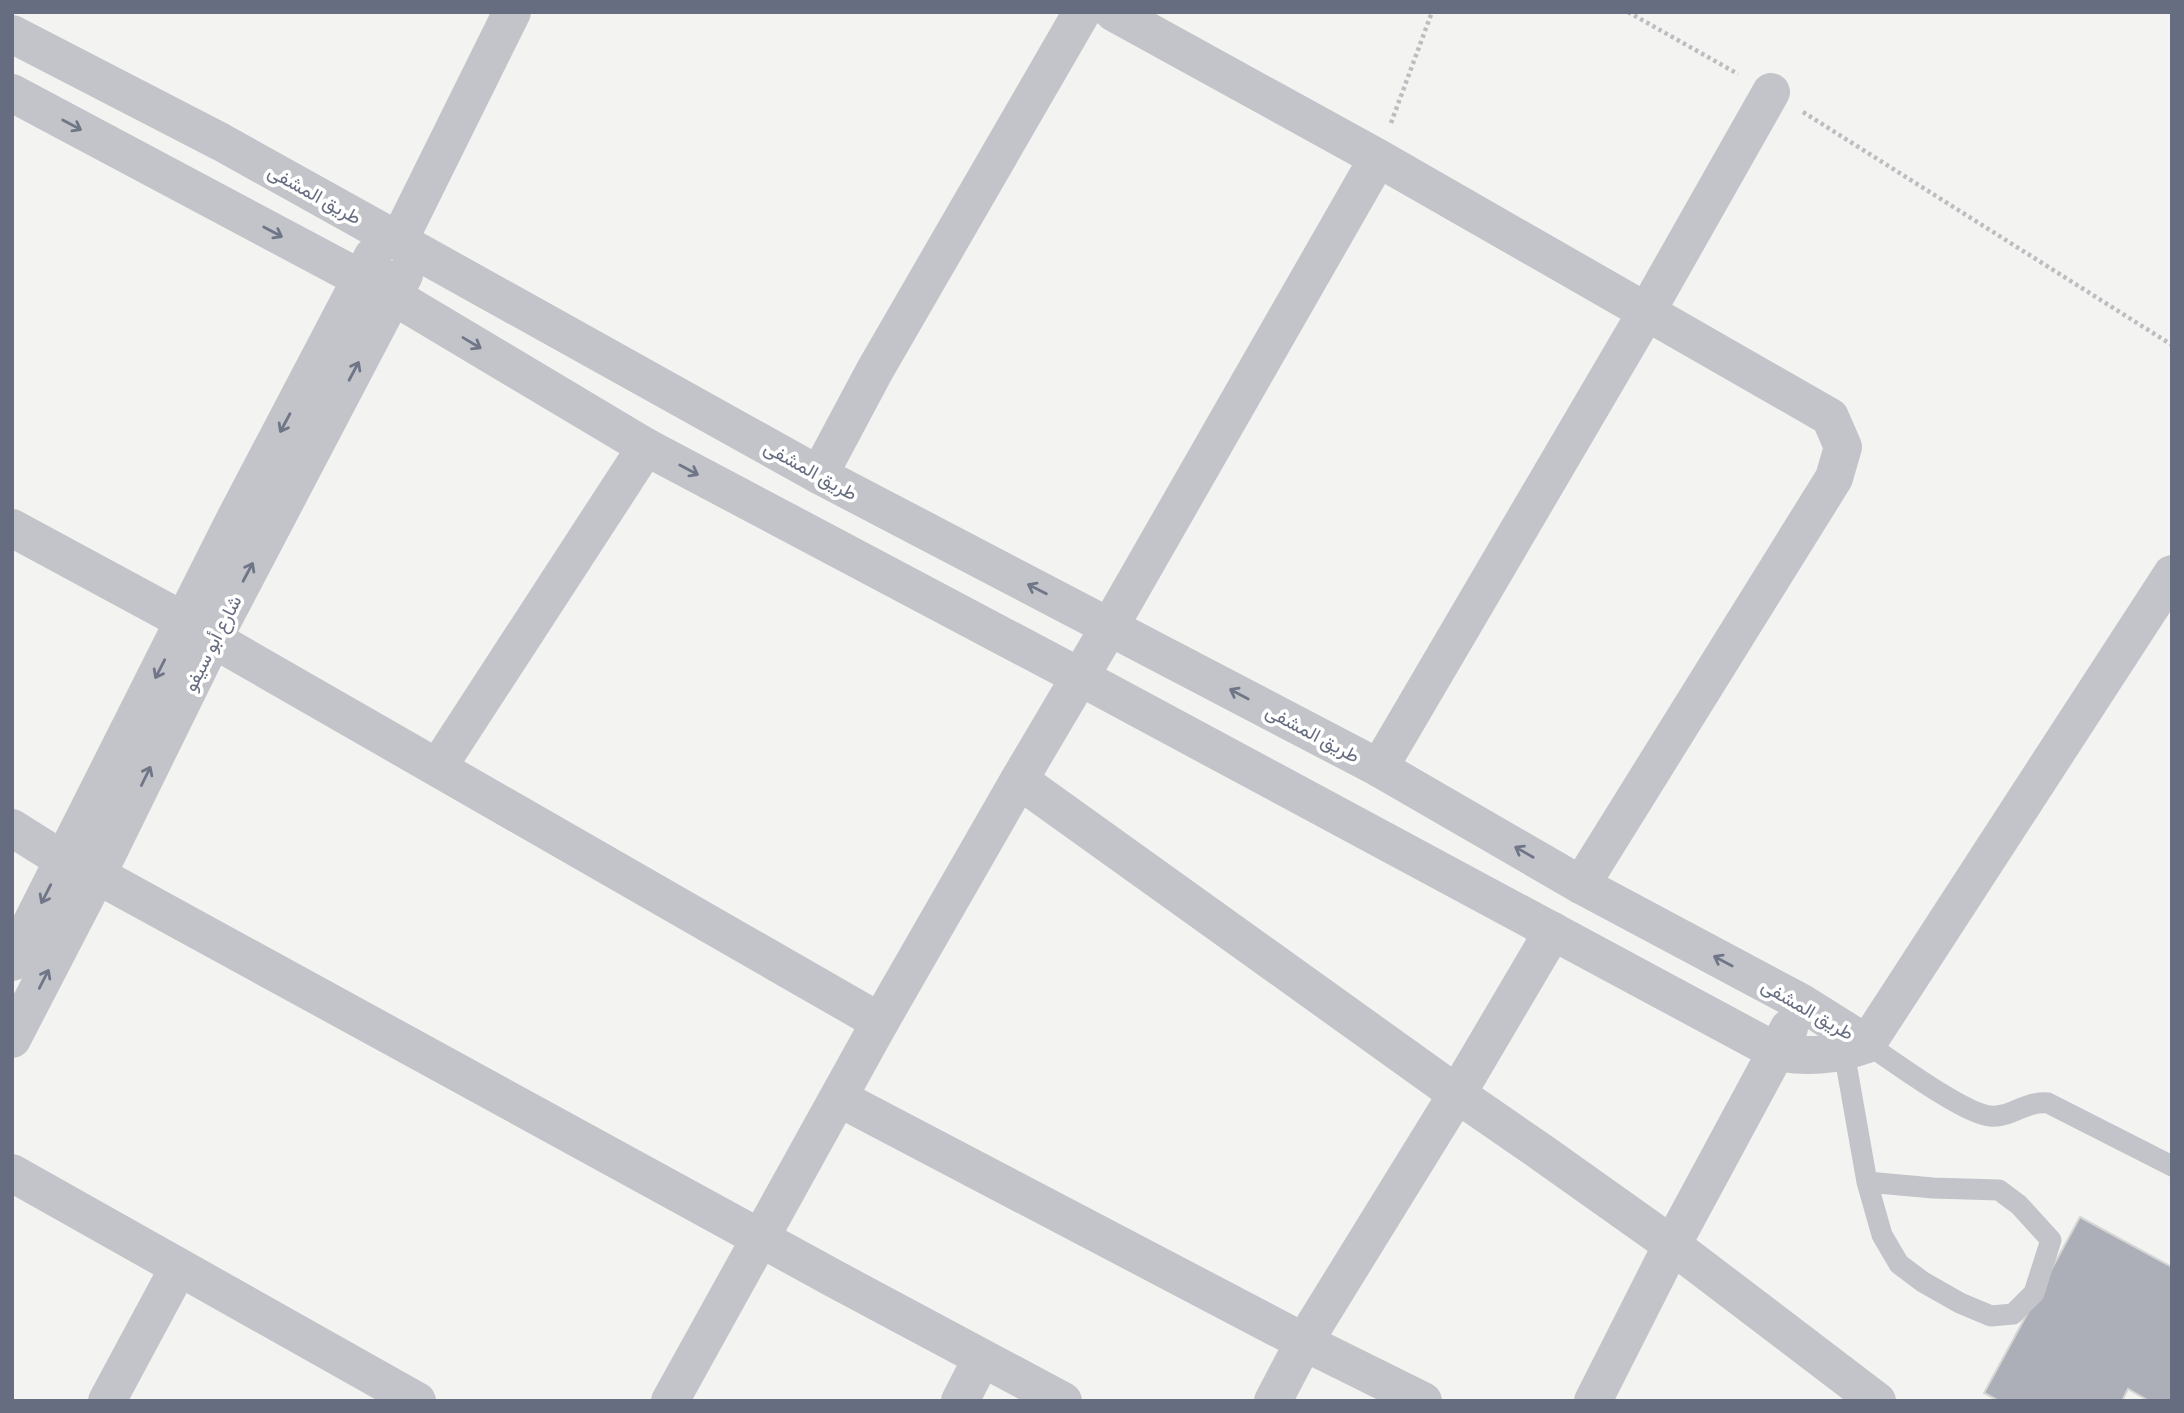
<svg xmlns="http://www.w3.org/2000/svg" width="2184" height="1413" viewBox="0 0 2184 1413" font-family="'PT Sans Narrow',Vazirmatn,sans-serif">
	<style>
		.building { fill: #acafb7; stroke: #d5d6d4; stroke-width: 2 }
		.lines { fill: none; stroke-linecap: round; stroke-linejoin: round }
		.path { stroke: #bcbdc0; stroke-width: 4.5; stroke-dasharray: 3.5 3.5; stroke-linecap: butt }
		.service { stroke: #c3c4c9; stroke-width: 21 }
		.minor { stroke: #c3c4c9; stroke-width: 38 }
		.tertiary { stroke: #c3c4c9; stroke-width: 38 }
		.oneway { stroke: #6f7687 }
		.labels { text-anchor: middle; stroke-width: 7; stroke-linejoin: round; paint-order: stroke }
		.street-label { font-size: 19px; fill: #666d80; stroke: #fff }
	</style>
	<rect width="100%" height="100%" fill="#f3f4f1"/>
	<path class="building" d="M2080,1217L2172,1267V1401H2149L2128,1389L2122,1401H1999L1984,1393Z"/>
	<g class="lines">
		<path class="path" d="M1628,12L1738,74
			M1803,112L2172,345
			M1391,123L1432,12"/>
		<path class="service" d="M1867,1044C1893,1061 1964,1114 1990,1116C2011,1118 2024,1101 2048,1103L2172,1166
			M1844,1052L1867,1182L1882,1235L1899,1264L1923,1282L1960,1303L1991,1316L2013,1314L2034,1293L2051,1240L2019,1205L1999,1190L1933,1188L1867,1182"/>
		<path class="minor" d="M1113,12L1378,158L1830,417L1843,447L1834,478L1581,885
			M819,475L875,370L1082,12
			M12,528L184,621
			M1110,626L1378,158
			M213,639L880,1022
			M438,767L646,447
			M1379,768L1647,311L1771,92
			M1019,780L1457,1094L1541,1152L1672,1245L1877,1401
			M12,828L63,860L97,875L833,1278L1063,1401
			M1867,1044L2172,574
			M839,1098L1304,1342L1423,1401
			M12,1173L417,1401
			M107,1401L179,1267
			M960,1401L982,1358
			M1273,1401L1304,1342L1457,1094L1553,931"/>
		<path class="tertiary" d="M12,34L221,142L819,475L1379,768L1581,885L1802,1003L1867,1044
			M12,93L393,296L646,447L1080,677L1777,1052C1810,1058 1836,1055 1867,1044
			M399,240L512,12
			M12,962L235,519L373,256
			M12,1039L97,875L213,639L404,275
			M670,1401L880,1022L1019,780L1110,626
			M1593,1401L1672,1245L1789,1028"/>
	</g>
	<defs><path id="oneway-shaft" d="M-6 0H5M1.5-3L5.5 0L1.5 3" fill="none" stroke-width="1.6" stroke-linecap="round" stroke-linejoin="round" transform="scale(1.75)"/></defs>
	<g class="oneway">
		<use href="#oneway-shaft" transform="translate(72 125) rotate(28)"/>
		<use href="#oneway-shaft" transform="translate(273 232) rotate(28)"/>
		<use href="#oneway-shaft" transform="translate(472 343) rotate(31)"/>
		<use href="#oneway-shaft" transform="translate(354 371) rotate(-62)"/>
		<use href="#oneway-shaft" transform="translate(285 423) rotate(118)"/>
		<use href="#oneway-shaft" transform="translate(689 470) rotate(28)"/>
		<use href="#oneway-shaft" transform="translate(248 572) rotate(-62)"/>
		<use href="#oneway-shaft" transform="translate(1037 589) rotate(-153)"/>
		<use href="#oneway-shaft" transform="translate(160 669) rotate(117)"/>
		<use href="#oneway-shaft" transform="translate(1239 694) rotate(-152)"/>
		<use href="#oneway-shaft" transform="translate(146 776) rotate(-64)"/>
		<use href="#oneway-shaft" transform="translate(1524 852) rotate(-150)"/>
		<use href="#oneway-shaft" transform="translate(46 894) rotate(117)"/>
		<use href="#oneway-shaft" transform="translate(1723 961) rotate(-152)"/>
		<use href="#oneway-shaft" transform="translate(44 979) rotate(-63)"/>
	</g>
	<g class="labels">
		<g class="street-label">
			<text transform="translate(315 194) rotate(29)" y="7">طريق المشفى</text>
			<text transform="translate(811 470) rotate(29)" y="7">طريق المشفى</text>
			<text transform="translate(212 643) rotate(-63)" y="7">شارع أبو سيفو</text>
			<text transform="translate(1313 733) rotate(28)" y="7">طريق المشفى</text>
			<text transform="translate(1808 1009) rotate(30)" y="7">طريق المشفى</text>
		</g>
	</g>
	<rect width="2184" height="1413" fill="none" stroke="#666d80" stroke-width="28"/>
</svg>
